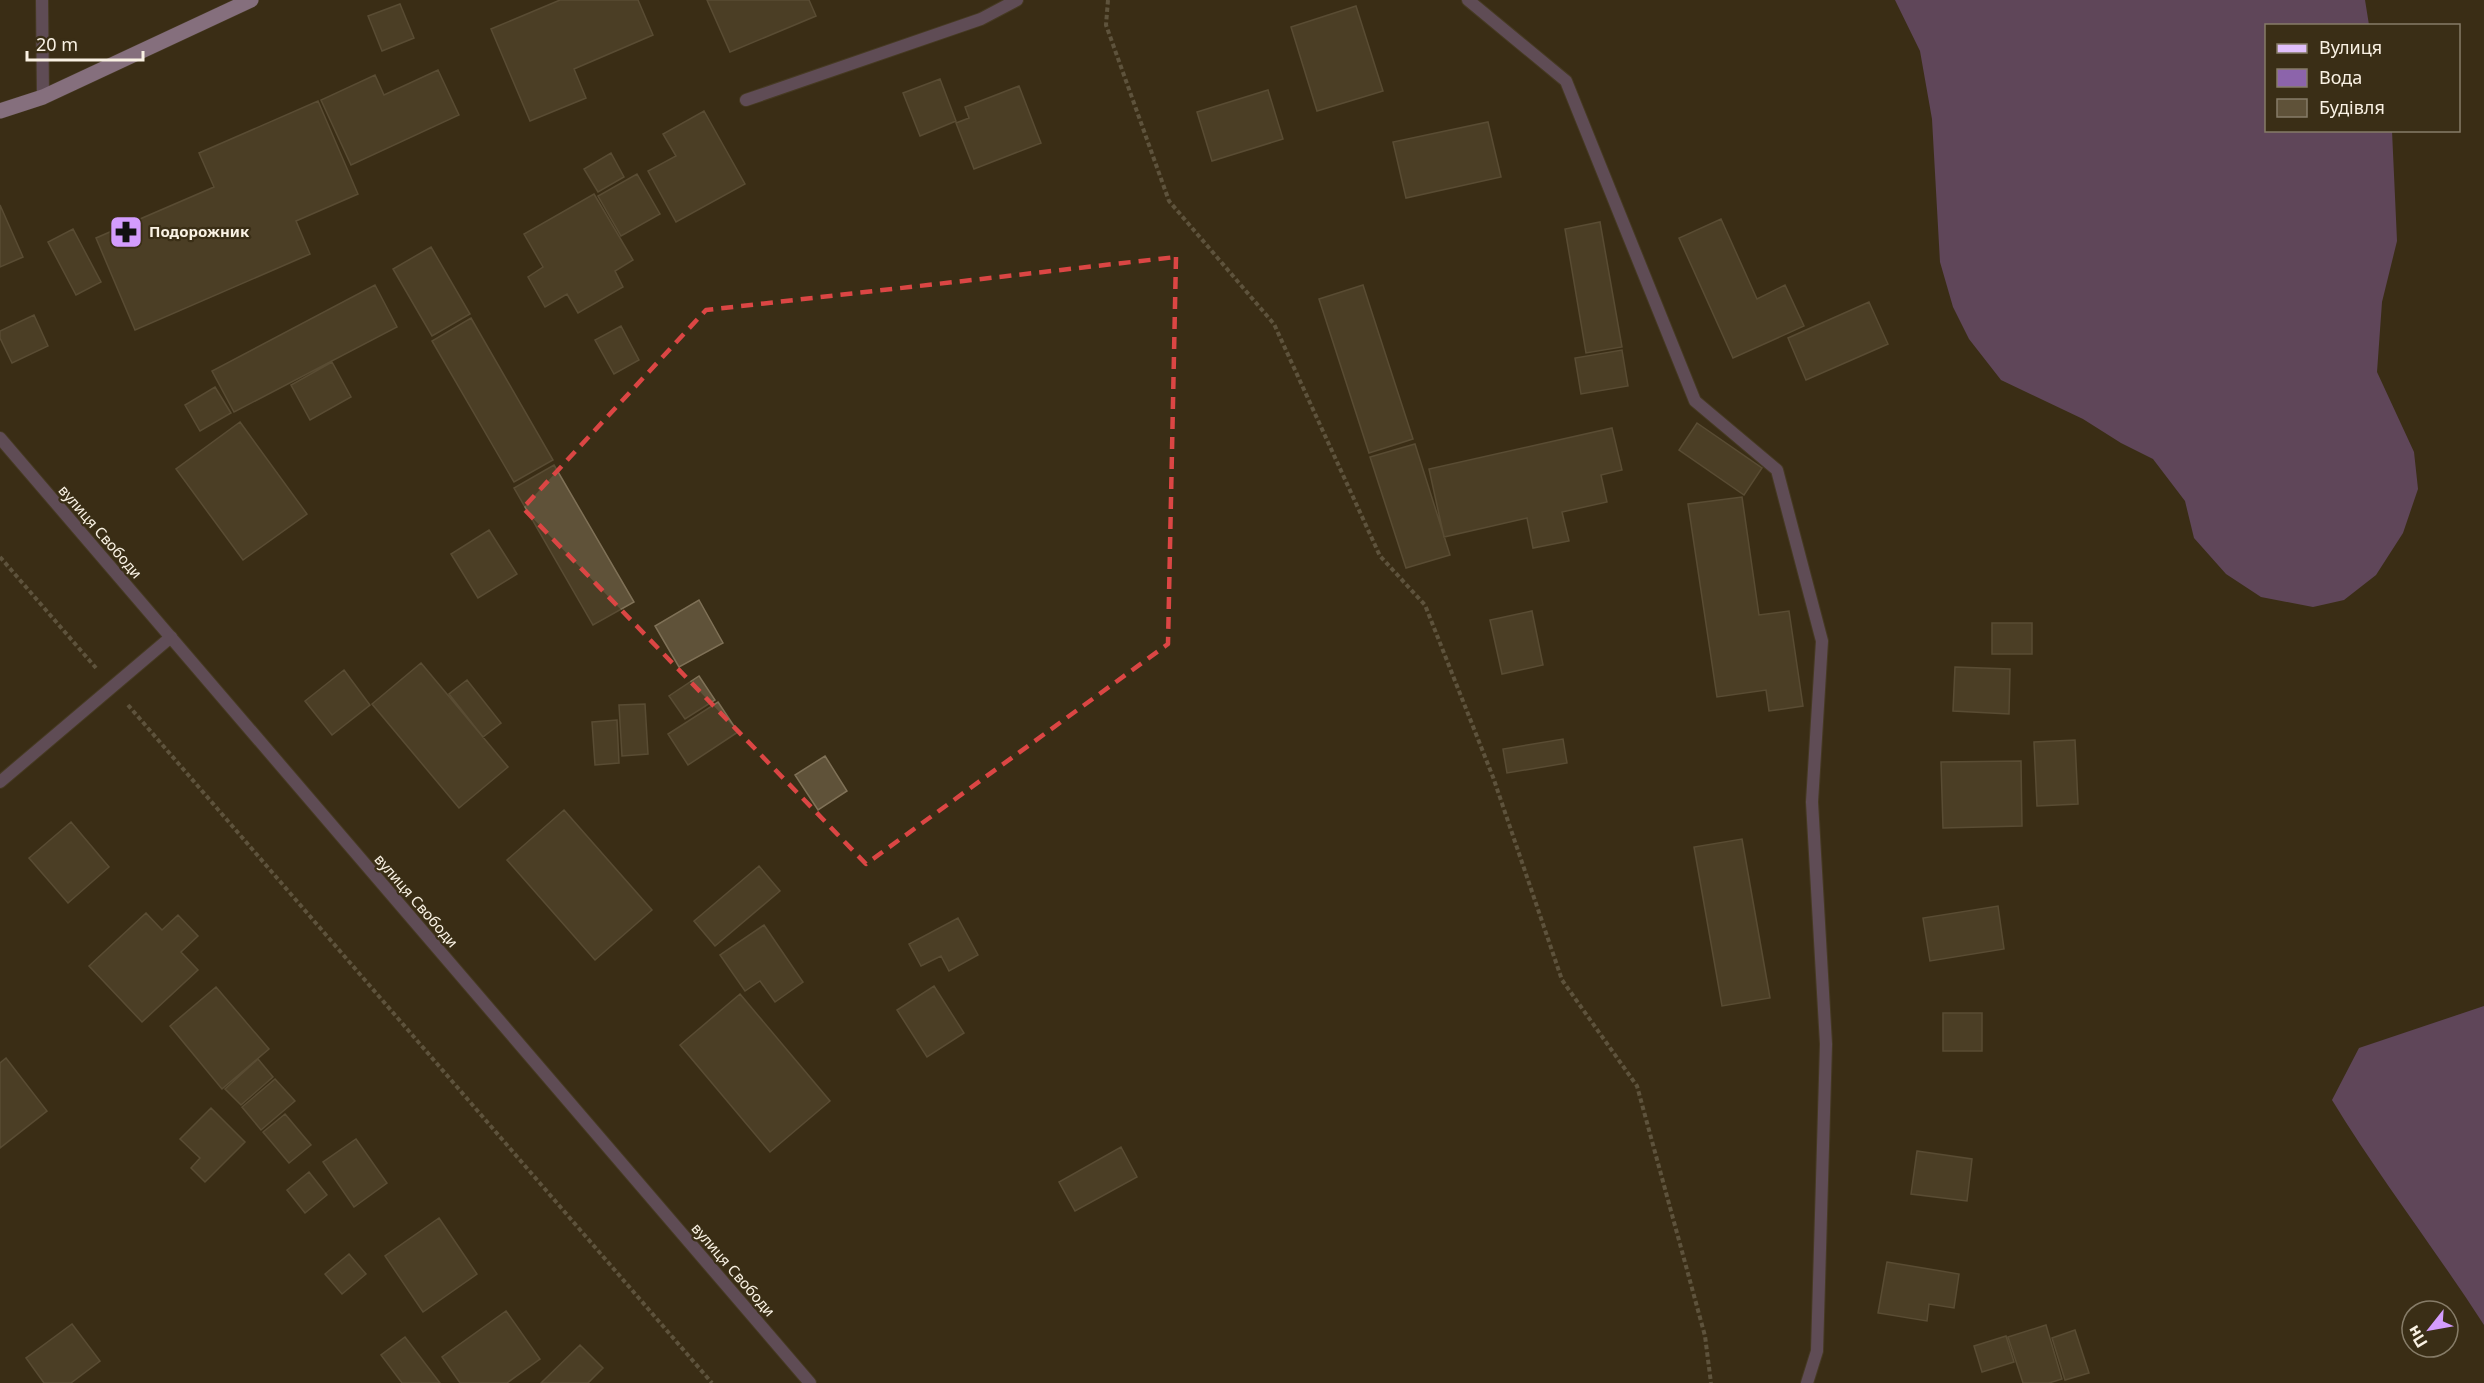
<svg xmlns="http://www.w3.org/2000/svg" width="2484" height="1383" viewBox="0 0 2484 1383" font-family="'Noto Sans',sans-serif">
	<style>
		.water { fill: #8c64ab }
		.building { fill: #5f5239; stroke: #7f7157; stroke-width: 1.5 }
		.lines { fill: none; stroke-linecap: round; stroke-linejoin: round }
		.minor-casing { stroke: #554933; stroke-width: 14 }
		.tertiary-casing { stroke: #554933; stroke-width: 14 }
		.primary-casing { stroke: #554933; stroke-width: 16 }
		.path { stroke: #8a806c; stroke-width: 4; stroke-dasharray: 4.5 3; stroke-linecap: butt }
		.minor { stroke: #8d72a3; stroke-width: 12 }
		.tertiary { stroke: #8d72a3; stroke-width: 12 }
		.primary { stroke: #e0bffb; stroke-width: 15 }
		.marked { fill: none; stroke: #db4644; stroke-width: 4.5; stroke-dasharray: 12 8; stroke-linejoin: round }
		.labels { text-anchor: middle; stroke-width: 4.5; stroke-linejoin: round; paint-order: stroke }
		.poi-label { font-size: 15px; font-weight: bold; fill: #f9f1e3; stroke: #3a2e16; text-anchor: start }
		.street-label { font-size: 15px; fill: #f9f1e3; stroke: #3a2e16 }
	</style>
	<rect width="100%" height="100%" fill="#3a2e16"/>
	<path class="water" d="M1895,0H2365L2369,25L2266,26V130L2392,131L2397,241L2382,302L2377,372L2414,452L2418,489L2403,533L2376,575L2344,600L2313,607L2261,597L2226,574L2194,538L2185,501L2153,459L2121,443L2083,419L2001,380L1969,339L1953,307L1940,262L1932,119L1920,51Z
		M2484,1006V1325C2435,1249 2379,1177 2332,1100L2359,1048Z"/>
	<path class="building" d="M560,0H638L653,35L574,69L586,98L530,121L491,29Z
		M707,0H809L816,16L730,52Z
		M400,4L414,38L382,51L368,16Z
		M1356,6L1383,91L1317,111L1291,27Z
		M438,70L459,115L351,165L321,100L375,75L384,95Z
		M940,79L956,121L920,136L903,93Z
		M1019,86L1041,143L974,169L956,123L969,118L965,107Z
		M1268,90L1283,139L1212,161L1197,112Z
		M318,101L358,194L296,221L310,254L135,330L96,238L214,187L199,153Z
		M704,111L745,184L676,222L648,171L676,156L663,134Z
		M1488,122L1501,177L1406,198L1393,142Z
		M611,153L624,177L598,192L584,169Z
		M637,174L660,214L621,236L598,196Z
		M594,194L633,260L615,271L623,287L578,313L567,294L545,307L528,277L543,267L524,234Z
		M0,205L23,257L0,267Z
		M1721,219L1757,299L1785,285L1804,326L1733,358L1679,238Z
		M1600,222L1622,347L1586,353L1565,229Z
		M73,229L101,282L76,295L48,242Z
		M431,247L470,314L432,336L393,269Z
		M375,285L397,327L234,412L212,371Z
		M1363,285L1413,439L1369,453L1319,299Z
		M1869,302L1888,344L1806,380L1788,338Z
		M34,315L48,346L12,363L0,338V331Z
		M471,318L553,460L514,482L432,341Z
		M621,326L639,360L614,374L595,340Z
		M1622,350L1628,386L1581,394L1575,358Z
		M332,362L351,397L310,420L291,385Z
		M215,387L231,413L200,431L185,405Z
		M240,422L307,514L243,560L176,469Z
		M1697,423L1762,468L1744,495L1679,450Z
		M1612,428L1622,470L1601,475L1607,502L1562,512L1569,541L1533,548L1527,518L1444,537L1429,469Z
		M1415,444L1450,555L1406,568L1370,457Z
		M554,465L634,602L593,625L514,488Z
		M1742,497L1759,615L1789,611L1803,706L1769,711L1766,690L1717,697L1688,504Z
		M489,530L517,574L478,598L451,554Z
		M699,600L723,643L679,667L655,626Z
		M1532,611L1543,665L1502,674L1490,620Z
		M1992,623H2032V654H1992Z
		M421,663L508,767L459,808L372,704Z
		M1955,667L2010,669L2009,714L1953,711Z
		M344,670L370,705L332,735L305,701Z
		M699,676L715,700L685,719L669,696Z
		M467,680L501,723L483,737L449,694Z
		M718,702L738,732L688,765L668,734Z
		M645,704L648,754L622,756L619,705Z
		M617,720L619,763L595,765L592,722Z
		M1563,739L1567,763L1507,773L1503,749Z
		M2075,740L2078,804L2037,806L2034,742Z
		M825,756L847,791L818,810L795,775Z
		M2021,761L2022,826L1943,828L1941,762Z
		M564,810L652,910L595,960L507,860Z
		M71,822L109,867L68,903L29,858Z
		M1742,839L1770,998L1722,1006L1694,847Z
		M759,866L780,891L715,946L694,921Z
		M1998,906L2004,949L1930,961L1923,918Z
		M146,913L162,930L178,915L198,936L181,952L198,970L142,1022L89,966Z
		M958,918L978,955L949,971L941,956L921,966L909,944Z
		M764,925L803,982L775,1002L760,981L745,991L720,955Z
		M934,986L964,1033L927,1057L897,1010Z
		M216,987L269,1049L222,1089L170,1026Z
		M740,994L830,1101L770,1152L680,1045Z
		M1943,1013H1982V1051H1943Z
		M6,1058L47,1111L0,1148V1063Z
		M258,1059L273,1077L241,1105L225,1089Z
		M275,1079L295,1101L261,1130L242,1107Z
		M211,1108L245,1142L205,1182L191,1168L200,1158L180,1139Z
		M285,1114L311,1145L289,1163L263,1132Z
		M356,1139L387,1183L354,1207L323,1162Z
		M1121,1147L1137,1177L1075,1211L1059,1182Z
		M1917,1151L1972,1159L1967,1201L1911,1194Z
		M309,1172L327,1195L305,1213L287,1190Z
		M439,1218L477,1274L423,1312L385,1256Z
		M349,1254L366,1274L342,1294L325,1274Z
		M1887,1262L1959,1274L1954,1308L1929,1304L1927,1321L1878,1313Z
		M506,1311L540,1359L507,1383H460L442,1357Z
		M72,1324L100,1361L71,1383H44L26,1358Z
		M2046,1325L2062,1379L2049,1383H2023L2008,1337Z
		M2075,1330L2089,1373L2065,1380L2052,1338Z
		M2006,1336L2014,1362L1982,1372L1974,1346Z
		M405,1337L440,1383H402L381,1355Z
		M580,1345L603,1368L588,1383H541Z"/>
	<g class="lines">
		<defs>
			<path id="minor" d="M42,0L43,97
				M1468,0L1566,81L1695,401L1777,470L1822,641L1812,802L1826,1044L1817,1351L1807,1383
				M746,100L981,19L1017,0
				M0,782L171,637"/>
			<path id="tertiary" d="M0,438L810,1383"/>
			<path id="primary" d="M0,111L43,97L251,0"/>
		</defs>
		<use href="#minor" class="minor-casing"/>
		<use href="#tertiary" class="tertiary-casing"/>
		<use href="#primary" class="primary-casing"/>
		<path class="path" d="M1108,0L1106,25L1169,201L1274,324L1380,556L1425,605L1493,777L1562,980L1637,1086L1705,1336L1711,1383
			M0,557L96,668
			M128,705L712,1383"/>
		<use href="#minor" class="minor"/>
		<use href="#tertiary" class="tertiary"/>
		<use href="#primary" class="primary"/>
	</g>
	<path d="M0 0H2484V1383H0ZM1176,257L1168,644L866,864L523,508L706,310Z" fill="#3a2e16" fill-opacity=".55" fill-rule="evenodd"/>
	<path class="marked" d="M1176,257L1168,644L866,864L523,508L706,310Z"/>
	<defs>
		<symbol id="pharmacy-square" viewBox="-11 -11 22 22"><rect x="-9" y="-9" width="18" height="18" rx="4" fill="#d39cfd" stroke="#3a2e16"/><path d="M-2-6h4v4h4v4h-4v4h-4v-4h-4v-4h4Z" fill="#111"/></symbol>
	</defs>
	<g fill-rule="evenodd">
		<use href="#pharmacy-square" x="107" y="213" width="38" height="38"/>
	</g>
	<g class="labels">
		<g class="poi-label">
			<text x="149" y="237">Подорожник</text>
		</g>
		<g class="street-label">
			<text transform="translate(100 532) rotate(49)" y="5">вулиця Свободи</text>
			<text transform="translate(416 901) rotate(49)" y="5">вулиця Свободи</text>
			<text transform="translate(733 1270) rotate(49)" y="5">вулиця Свободи</text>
		</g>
	</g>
	<rect x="2265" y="24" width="195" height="108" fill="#3a2e16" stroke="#867c68" stroke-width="1.5"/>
	<rect x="2277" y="44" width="30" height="9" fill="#e0bffb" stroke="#867c68" stroke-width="1.5"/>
	<text x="2319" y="54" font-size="18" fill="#f9f1e3">Вулиця</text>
	<rect x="2277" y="69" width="30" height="18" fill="#8c64ab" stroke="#867c68" stroke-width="1.5"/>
	<text x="2319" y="84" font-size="18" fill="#f9f1e3">Вода</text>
	<rect x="2277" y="99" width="30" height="18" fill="#5f5239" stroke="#867c68" stroke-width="1.5"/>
	<text x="2319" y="114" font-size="18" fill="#f9f1e3">Будівля</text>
	<g transform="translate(2430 1329) rotate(239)"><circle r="28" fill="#3a2e16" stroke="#867c68" stroke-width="1.5"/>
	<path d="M0-4.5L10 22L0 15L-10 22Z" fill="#d39cfd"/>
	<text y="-9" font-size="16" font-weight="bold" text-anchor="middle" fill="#f9f1e3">Пн</text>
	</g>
	<path d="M27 51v9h116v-9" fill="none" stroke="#f9f1e3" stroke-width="3"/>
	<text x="36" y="51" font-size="18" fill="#f9f1e3" stroke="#3a2e16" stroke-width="4.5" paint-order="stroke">20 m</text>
</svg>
